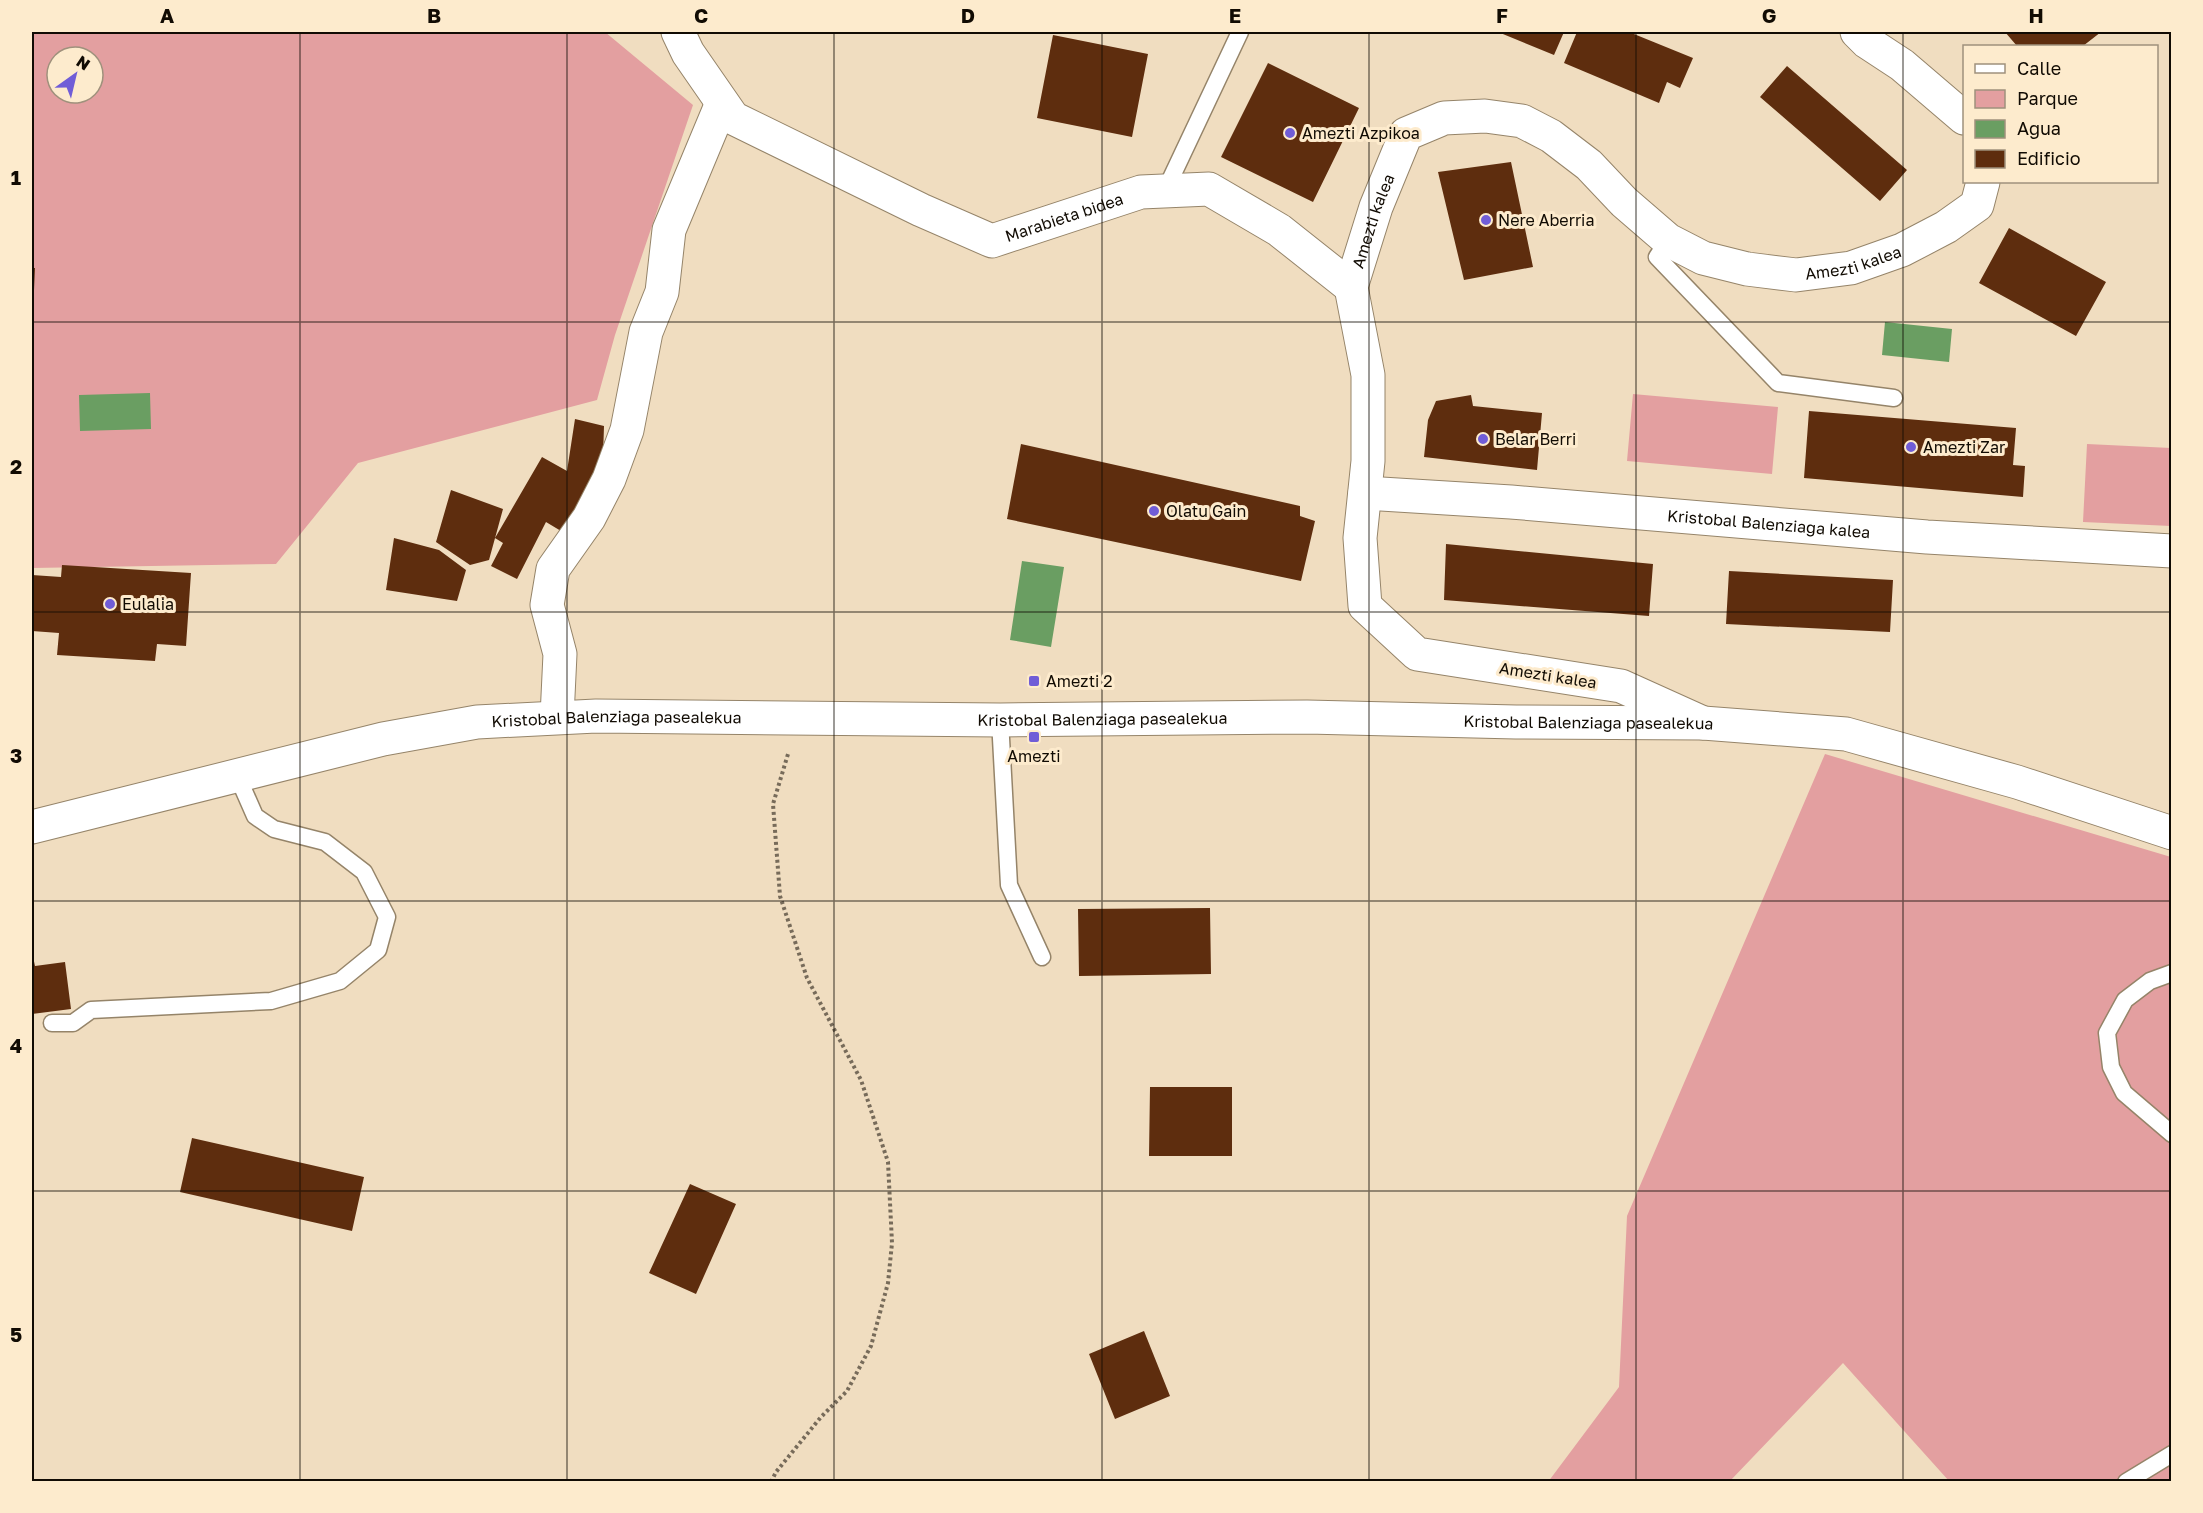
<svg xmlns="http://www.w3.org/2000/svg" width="2203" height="1513" viewBox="0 0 2203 1513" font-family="'Golos Text',sans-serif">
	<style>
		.green { fill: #e39fa0; fill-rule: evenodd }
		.water { fill: #6a9e62 }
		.building { fill: #5e2d0e }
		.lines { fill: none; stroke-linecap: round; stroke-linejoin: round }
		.lane-casing { stroke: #958469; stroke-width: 19 }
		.street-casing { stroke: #958469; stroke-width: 35 }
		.secondary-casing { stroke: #958469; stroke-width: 35 }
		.path { stroke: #776b5a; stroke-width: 4; stroke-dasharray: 3 3; stroke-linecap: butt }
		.lane { stroke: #fff; stroke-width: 16 }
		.street { stroke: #fff; stroke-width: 33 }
		.secondary { stroke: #fff; stroke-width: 33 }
		.grid { fill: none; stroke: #110b03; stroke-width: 1.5; stroke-opacity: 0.55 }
		.poi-dot { fill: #705dd7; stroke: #fdebcd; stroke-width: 2 }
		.labels { text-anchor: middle; stroke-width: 6; stroke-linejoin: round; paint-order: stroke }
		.poi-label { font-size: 16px; fill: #110b03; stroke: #fdebcd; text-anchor: start }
		.street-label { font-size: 16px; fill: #110b03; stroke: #fdebcd }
		.neatline { fill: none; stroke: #110b03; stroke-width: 2 }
		.grid-label { font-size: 20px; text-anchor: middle; font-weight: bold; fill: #110b03 }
	</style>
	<rect width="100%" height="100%" fill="#f0ddc0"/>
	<path class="green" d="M32,32H605L693,105L615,335L597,400L358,463L276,564L32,568ZM57,57H93V93H57Z
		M1633,394L1778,407L1772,474L1627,461Z
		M2087,444L2171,448V526L2083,522Z
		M1825,754L2171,857V1481H1949L1843,1363L1730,1481L1548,1482L1619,1387L1627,1216Z"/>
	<path class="water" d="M1885,322L1952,329L1949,362L1882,355Z
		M150,393L151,429L80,431L79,395Z
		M1022,561L1064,567L1051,647L1010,640Z"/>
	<path class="building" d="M1498,32H1564L1554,55Z
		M1577,32H1629L1693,58L1680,88L1667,82L1659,103L1564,63Z
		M2005,32H2101L2083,46H2017Z
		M1053,35L1148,54L1132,137L1037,118Z
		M1268,63L1359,108L1313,202L1221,157Z
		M1787,66L1907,170L1880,201L1760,97Z
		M1511,162L1533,267L1464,280L1438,172Z
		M2009,228L2106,282L2076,336L1979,283Z
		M32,268H35L33,312H32Z
		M1471,395L1473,406L1542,413L1537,470L1424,457L1428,420L1436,401Z
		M1809,411L2016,428L2013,465L2025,466L2023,497L1804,478Z
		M575,419L604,426L603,457L566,534L546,522L517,579L491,566L503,543L495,538L542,457L567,471Z
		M1021,444L1300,506V516L1315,521L1301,581L1007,519Z
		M451,490L503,509L489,560L470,565L436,542Z
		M394,538L439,550L466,570L457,601L386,590Z
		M1446,544L1653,564L1649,616L1444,600Z
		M62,565L191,573L186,646L157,644L155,661L57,655L59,633L32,631V575L61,577Z
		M1729,571L1893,580L1890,632L1726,624Z
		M1210,908L1211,974L1079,976L1078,909Z
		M32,952L35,966L65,962L71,1009L32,1014Z
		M1150,1087H1232V1156H1149Z
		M192,1138L364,1177L352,1231L180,1192Z
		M690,1184L736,1204L696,1294L649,1273Z
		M1144,1331L1170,1396L1115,1419L1089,1354Z"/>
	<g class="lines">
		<defs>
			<path id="lane" d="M1165,191L1240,32
				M1668,240L1657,257L1778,383L1894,398
				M1000,720L1009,885L1042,957
				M2172,973L2150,981L2125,1000L2107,1033L2111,1067L2124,1093L2172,1134
				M52,1023H73L91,1010L271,1001L340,981L378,950L387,917L364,872L325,842L274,829L255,816L237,775
				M2126,1482L2172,1454"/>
			<g id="street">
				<path id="s1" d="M678,32L688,53L733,118L921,210L992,241L1141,192L1209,189L1279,230L1351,287"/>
				<path d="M1857,32L1867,42L1902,65L1964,118"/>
				<path id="s2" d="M1365,493L1511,502L1927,537L2172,551"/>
				<path d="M557,717L560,654L547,605L553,569L589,518L609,479L627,430L646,332L662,292L669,230L722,103"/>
				<path id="s3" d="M1703,723L1621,686L1417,654L1365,606L1360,538L1368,461V375L1351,287L1376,207L1406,134L1444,118L1485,116L1522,121L1551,136L1589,165L1624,202L1668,240L1703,258L1747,269L1796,275L1851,268L1902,250L1946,227L1977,205L1983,182"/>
			</g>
			<g id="secondary">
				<path id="s4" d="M32,827L383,739L477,722L596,716L1000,720L1307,717L1516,722L1703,723L1846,734L2017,782L2172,833"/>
			</g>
		</defs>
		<use href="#lane" class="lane-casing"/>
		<use href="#street" class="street-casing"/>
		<use href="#secondary" class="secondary-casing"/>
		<path class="path" d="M771,1482L776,1472L821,1417L847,1391L871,1346L888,1283L892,1243L888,1162L861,1080L807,978L780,896L773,804L788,754"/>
		<use href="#lane" class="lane"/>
		<use href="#street" class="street"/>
		<use href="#secondary" class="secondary"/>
	</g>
	<path class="grid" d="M300,32V1482M567,32V1482M834,32V1482M1102,32V1482M1369,32V1482M1636,32V1482M1903,32V1482M32,322H2172M32,612H2172M32,901H2172M32,1191H2172"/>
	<g class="poi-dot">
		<circle cx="1290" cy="133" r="6"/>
		<circle cx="1486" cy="220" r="6"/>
		<circle cx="1483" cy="439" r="6"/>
		<circle cx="1911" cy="447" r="6"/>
		<circle cx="1154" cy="511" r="6"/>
		<circle cx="110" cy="604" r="6"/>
		<rect x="1028" y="675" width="12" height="12" rx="3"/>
		<rect x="1028" y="731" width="12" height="12" rx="3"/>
	</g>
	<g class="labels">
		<g class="poi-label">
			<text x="1302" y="139">Amezti Azpikoa</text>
			<text x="1498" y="226">Nere Aberria</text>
			<text x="1495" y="445">Belar Berri</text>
			<text x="1923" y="453">Amezti Zar</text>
			<text x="1166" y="517">Olatu Gain</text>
			<text x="122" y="610">Eulalia</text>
			<text x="1046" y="687">Amezti 2</text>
			<text x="1034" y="762" text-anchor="middle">Amezti</text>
		</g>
		<g class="street-label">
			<text dy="6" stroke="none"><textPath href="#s1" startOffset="465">Marabieta bidea</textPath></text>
			<text dy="6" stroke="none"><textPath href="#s3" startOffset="758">Amezti kalea</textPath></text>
			<text dy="6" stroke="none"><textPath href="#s3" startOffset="1353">Amezti kalea</textPath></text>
			<text dy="6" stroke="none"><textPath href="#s2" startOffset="405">Kristobal Balenziaga kalea</textPath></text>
			<text transform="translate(1548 675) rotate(9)" y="6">Amezti kalea</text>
			<text dy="6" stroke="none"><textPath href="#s4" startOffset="1083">Kristobal Balenziaga pasealekua</textPath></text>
			<text dy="6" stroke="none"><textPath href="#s4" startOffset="597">Kristobal Balenziaga pasealekua</textPath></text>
			<text dy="6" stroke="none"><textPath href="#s4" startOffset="1569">Kristobal Balenziaga pasealekua</textPath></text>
		</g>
	</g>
	<rect width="2203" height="1513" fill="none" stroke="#fdebcd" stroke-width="66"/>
	<rect x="1963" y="45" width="195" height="138" fill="#fdebcd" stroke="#9f917c" stroke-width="1.5"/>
	<rect x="1975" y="64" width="30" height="9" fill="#ffffff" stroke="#9f917c" stroke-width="1.5"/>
	<text x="2017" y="75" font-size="18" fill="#110b03">Calle</text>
	<rect x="1975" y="90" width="30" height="18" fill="#e39fa0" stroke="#9f917c" stroke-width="1.5"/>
	<text x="2017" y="105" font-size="18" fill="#110b03">Parque</text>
	<rect x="1975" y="120" width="30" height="18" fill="#6a9e62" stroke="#9f917c" stroke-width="1.5"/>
	<text x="2017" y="135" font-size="18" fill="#110b03">Agua</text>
	<rect x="1975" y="150" width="30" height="18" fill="#5e2d0e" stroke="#9f917c" stroke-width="1.5"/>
	<text x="2017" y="165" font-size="18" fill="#110b03">Edificio</text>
	<g transform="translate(75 75) rotate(34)"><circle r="28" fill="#fdebcd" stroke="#9f917c" stroke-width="1.5"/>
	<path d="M0-4.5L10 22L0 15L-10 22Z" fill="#705dd7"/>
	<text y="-9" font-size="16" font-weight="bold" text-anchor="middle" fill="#110b03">N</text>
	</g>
	<rect x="33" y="33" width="2137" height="1447" class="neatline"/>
	<g class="grid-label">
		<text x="167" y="23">A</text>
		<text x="434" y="23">B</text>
		<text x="701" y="23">C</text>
		<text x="968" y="23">D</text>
		<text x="1235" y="23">E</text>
		<text x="1502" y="23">F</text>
		<text x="1769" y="23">G</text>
		<text x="2036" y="23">H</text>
		<text x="16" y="185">1</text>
		<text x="16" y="474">2</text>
		<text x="16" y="763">3</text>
		<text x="16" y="1053">4</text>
		<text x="16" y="1342">5</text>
	</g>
</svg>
